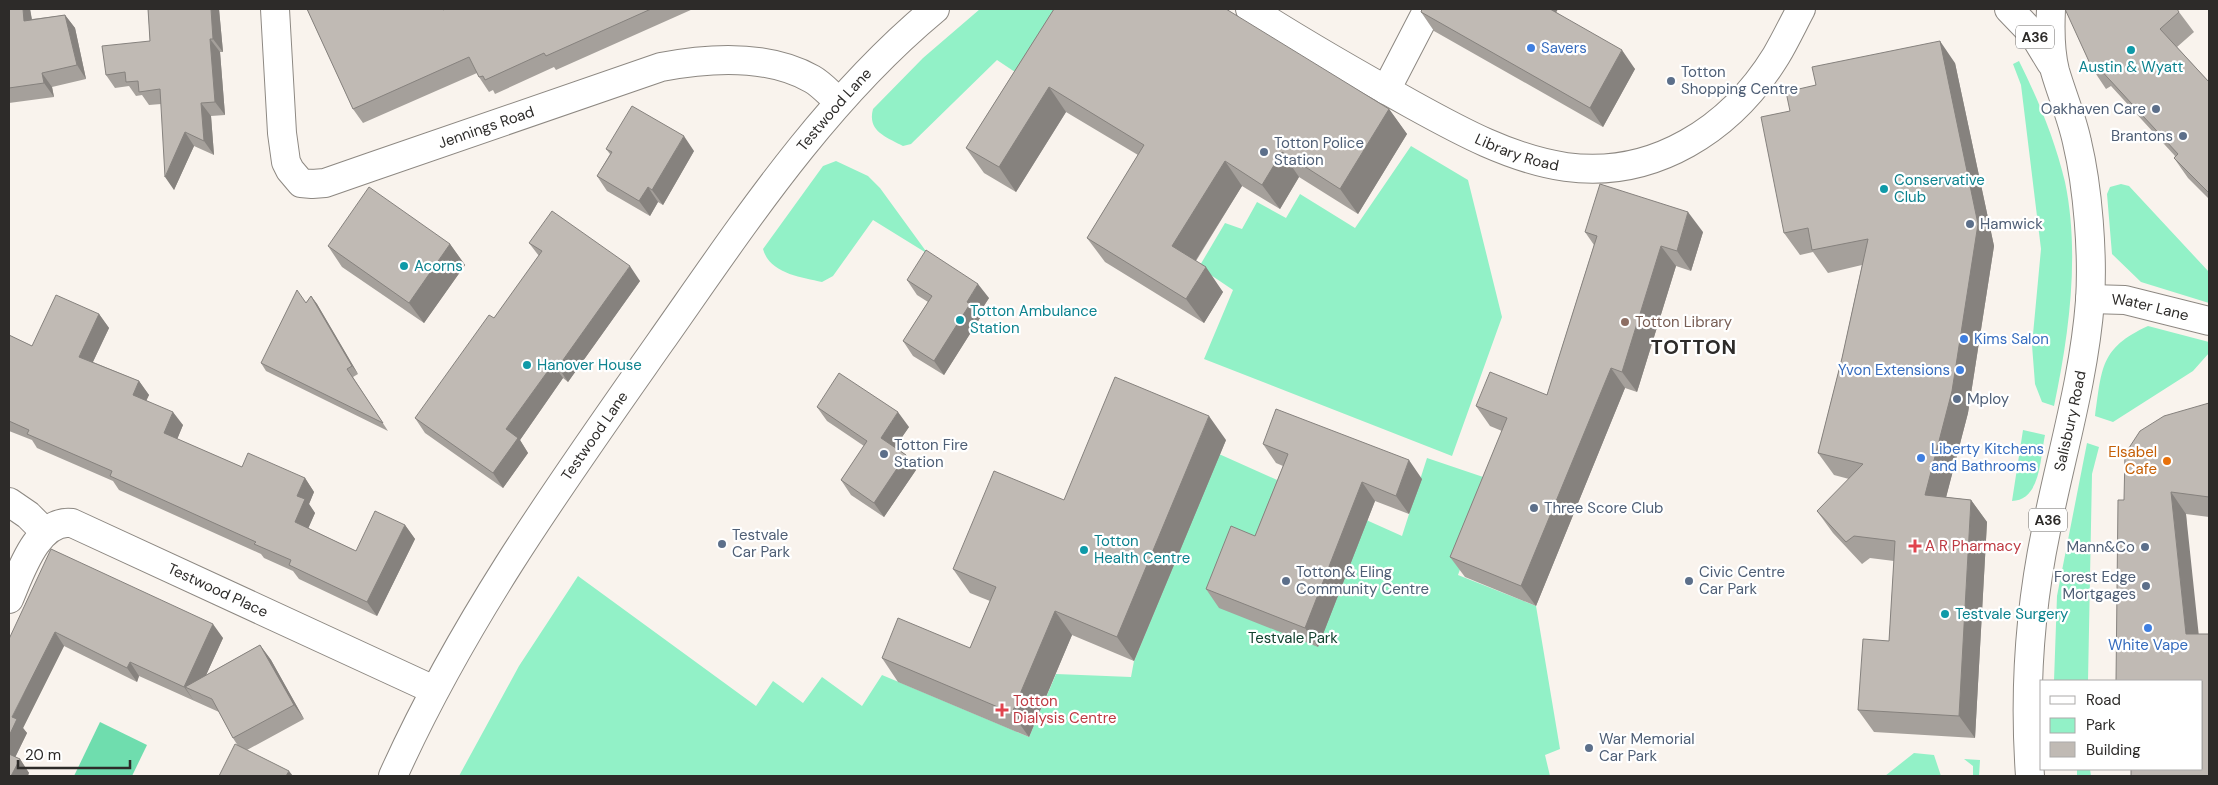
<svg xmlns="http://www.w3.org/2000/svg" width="2218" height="785" viewBox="0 0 2218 785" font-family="'DM Sans',sans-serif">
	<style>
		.green { fill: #92f1c7 }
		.forest { fill: #6fddae }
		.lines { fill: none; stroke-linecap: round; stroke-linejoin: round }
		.minor-casing { stroke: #8d8882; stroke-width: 30 }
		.major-casing { stroke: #8d8882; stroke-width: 30 }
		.minor { stroke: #fff; stroke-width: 28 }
		.major { stroke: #fff; stroke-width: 28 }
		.wall { fill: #a5a09b }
		.shaded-wall { fill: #86827e }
		.building { fill: #c0bab4; stroke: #86827e }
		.shop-dot { fill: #3f7fe0; stroke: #fff; stroke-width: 2 }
		.culture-dot { fill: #0f9aa8; stroke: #fff; stroke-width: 2 }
		.service-dot { fill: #5c6f8a; stroke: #fff; stroke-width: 2 }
		.education-dot { fill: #8d6e63; stroke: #fff; stroke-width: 2 }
		.food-dot { fill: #e8710a; stroke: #fff; stroke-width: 2 }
		.health-dot { fill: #e0444e; stroke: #fff; stroke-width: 2 }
		.labels { text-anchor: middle; stroke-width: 4.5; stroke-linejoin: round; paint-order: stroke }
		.shield { fill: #fff; stroke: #6c6b69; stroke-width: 1 }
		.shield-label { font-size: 14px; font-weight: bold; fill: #2d2b29 }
		.shop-label { font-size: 15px; fill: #366cbe; stroke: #fff; text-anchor: start }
		.culture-label { font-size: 15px; fill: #0d838f; stroke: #fff; text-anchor: start }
		.service-label { font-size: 15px; fill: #4e5e75; stroke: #fff; text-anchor: start }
		.street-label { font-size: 15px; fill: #2d2b29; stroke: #fff }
		.education-label { font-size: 15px; fill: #785e54; stroke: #fff; text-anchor: start }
		.food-label { font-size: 15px; fill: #c56008; stroke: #fff; text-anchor: end }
		.health-label { font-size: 15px; fill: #be3a42; stroke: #fff; text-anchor: start }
		.park-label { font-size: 15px; fill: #12422f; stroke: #fff }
		.district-label { font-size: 20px; font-weight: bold; letter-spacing: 1px; fill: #2d2b29; stroke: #fff }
	</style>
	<rect width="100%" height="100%" fill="#f9f3ed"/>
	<path class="green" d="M980,9H1064L1021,76L997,60L911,144L903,146C886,137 867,131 873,109L923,58Z
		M2019,61C2038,99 2055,140 2065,182C2080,254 2069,335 2054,406L2042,402L2035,384L2032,345L2041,249L2021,85L2013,64Z
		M1411,146L1468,180L1502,317L1452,456L1204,359L1233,290L1199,267L1225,223L1242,229L1257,202L1286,218L1300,194L1355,228Z
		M836,161L868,176L880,188L928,254L873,220L833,276L822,282C801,277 770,274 763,249L823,166Z
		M2121,184L2129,186L2209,272V303L2141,282L2112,254L2107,194L2110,187Z
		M2148,326L2209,342V353L2193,371L2113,422L2095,416C2102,368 2100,348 2148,326Z
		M2023,430L2045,435C2040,458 2041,500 2012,501Z
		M2087,443L2099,447L2092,474L2088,681H2054L2057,596Z
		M1219,454L1402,536L1427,458L1492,480L1458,575L1536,606L1560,749L1545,755L1550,776H459L519,666L578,576L756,706L773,681L803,703L822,677L862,706L882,675L1029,737L1056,674L1131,677L1134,661Z
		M1914,753L1934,755L1941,776H1885Z
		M1964,759L1980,760L1979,776H1973V766Z
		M2077,769H2090L2091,776H2077Z"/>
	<path class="forest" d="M100,722L147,745L132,776H74Z"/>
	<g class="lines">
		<defs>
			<g id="minor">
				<path id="s1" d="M275,9L282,133L286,162L290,170L301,183L312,184L325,183L371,167L661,67C708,58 768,54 812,79C821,84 830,94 838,101"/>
				<path id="s2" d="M1250,9C1303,43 1357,74 1413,105C1460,131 1511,159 1566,167C1654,179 1731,129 1776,56C1785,41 1793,24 1801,9"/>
				<path d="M1386,90L1428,9"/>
				<path id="s3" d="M2090,299L2125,300L2209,321"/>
				<path d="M9,502L28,515L45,532"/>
				<path id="s4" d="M9,599C20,574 37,519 72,523L434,690"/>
				<path id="s5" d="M393,776C464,618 562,482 661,341C744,223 823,102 935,9"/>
			</g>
			<g id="major">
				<path d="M2009,9L2034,35L2051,63"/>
				<path id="s6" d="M2030,776C2024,693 2029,613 2046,531C2061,455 2084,380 2090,301C2093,254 2088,188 2077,142C2072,118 2062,95 2055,71C2050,51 2050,29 2051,9"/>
			</g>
		</defs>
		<use href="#minor" class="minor-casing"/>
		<use href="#major" class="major-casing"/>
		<use href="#minor" class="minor"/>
		<use href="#major" class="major"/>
	</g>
	<path class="wall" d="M9,9H30L32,19L65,15L75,28L86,79L52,87L54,97L9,103Z
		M148,9H219L223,52H220L225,115L211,116L214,155L194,146L174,190L161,104L149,105L142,95L136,96L129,86L115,88L106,75L150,41Z
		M307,9H693L556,70L554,67L495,94L493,90L489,92L479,77L477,73L363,123L353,109Z
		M1054,9L1389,109L1407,134L1358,214L1299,177L1280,209L1242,186L1196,261L1223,292L1204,323L1105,262L1087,238L1138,155L1066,112L1016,192L984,173L966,148Z
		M1422,9H1558L1556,12L1635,69L1603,127L1434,31L1421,12Z
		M2179,12L2194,32L2177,47L2209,82V199L2188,178L2174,158L2175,156L2111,86L2106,89L2092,68Z
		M1955,63L1994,246L1968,413L1946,497L1971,500L1987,522L1975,738L1874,732L1858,710L1889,641L1894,561L1870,558L1862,564L1833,533L1817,511L1849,479L1834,475L1818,453L1842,358L1862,265L1828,273L1813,252L1800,255L1784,233L1790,111Z
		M606,149L694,151L663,205L658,202L650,216L607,191L597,176L610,154Z
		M1585,232H1703L1691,271L1676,266L1637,392L1625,388L1536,606L1465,577L1450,557L1502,431L1490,426L1476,406L1547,395L1594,245Z
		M529,243L640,281L568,382L563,378L520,440L528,453L503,488L425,433L415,418L494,318L539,256Z
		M450,244L465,265L424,323L342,267L328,246Z
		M907,280L989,298L978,315L980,318L944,375L913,356L903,341L928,302L917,295Z
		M311,296L317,304L358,374L353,377L388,431L266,371L261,363Z
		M99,314L109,328L93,362L139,381L149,395L146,400L183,425L177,439L242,467L305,478L314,492L309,504L315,513L308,528L356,551L405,525L415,539L377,616L299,579L293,571L264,558L261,554L119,490L113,481L37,448L32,440L9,431V335L32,346Z
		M2209,403V517L2186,514L2202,769L2124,500Z
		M817,407L909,427L895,447L906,455L916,470L884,517L851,495L841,480L864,446L827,421Z
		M1226,440L1134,661L1072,635L1029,737L898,682L882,658L970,648L990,601L970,593L953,569L1064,500Z
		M1263,444L1422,479L1409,514L1375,501L1318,647L1219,608L1206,589L1255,536L1283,466L1276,463Z
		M51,549L223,638L206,675L260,645L271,660L304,719L247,750L238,746L233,738L219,712L139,676L137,682L64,646L23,728L27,733L15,757L20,759L29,773L9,776Z"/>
	<path class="shaded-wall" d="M23,9H30L34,34L24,21Z
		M211,9H219L223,52L213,39Z
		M1543,9H1558L1551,21Z
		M65,15L75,28L86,79L77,65Z
		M210,39L220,52L225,115L215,102Z
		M1940,41L1955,63L1994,246L1968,413L1941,517L1925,495Z
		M1622,50L1635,69L1603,127L1590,108Z
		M42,73L52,87L54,97L44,83Z
		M1049,87L1066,112L1016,192L999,167Z
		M201,103L211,116L214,155L204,141Z
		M1389,109L1407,134L1358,214L1340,189Z
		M185,132L194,146L174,190L165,177Z
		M684,136L694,151L663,205L652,190Z
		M1282,152L1299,177L1280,209L1262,185Z
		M1225,161L1242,186L1189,271L1172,246Z
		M648,187L658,202L650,216L639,201Z
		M1688,212L1703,232L1691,271L1677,251Z
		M450,244L465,265L424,323L409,303Z
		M1661,246L1676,266L1637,392L1622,372Z
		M630,266L640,281L568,382L558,367Z
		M1206,267L1223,292L1204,323L1186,299Z
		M978,284L989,298L978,315L980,318L944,375L934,361L967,302Z
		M311,296L317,304L358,374L352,366Z
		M99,314L109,328L89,370L79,357Z
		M553,364L563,378L520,440L528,453L503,488L493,473L506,429Z
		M1611,368L1625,388L1536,606L1521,586Z
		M139,381L149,395L143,408L133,395Z
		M173,412L183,425L174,447L164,433Z
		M898,412L909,427L891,453L881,438Z
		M1209,416L1226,440L1134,661L1117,637Z
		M906,455L916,470L884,517L874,503Z
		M1409,460L1422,479L1409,514L1396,496Z
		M305,478L314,492L309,504L315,513L305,536L295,522L297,496Z
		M1362,482L1375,501L1318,647L1305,628Z
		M2171,492L2186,514L2201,656L2186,634Z
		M1971,500L1987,522L1975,738L1959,716Z
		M405,525L415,539L377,616L367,602Z
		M1055,611L1072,635L1029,737L1012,713Z
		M213,624L223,638L198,693L185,687L194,701L184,687Z
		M55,632L64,646L23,728L27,733L12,764L9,760V736L12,717Z
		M260,645L271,660L304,719L294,705Z
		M130,662L139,676L137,682L127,668Z
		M20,759L29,773L28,776H11Z
		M289,771L293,776H286Z"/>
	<path class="building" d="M9,9H23L24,21L65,15L77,65L42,73L44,83L9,88Z
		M148,9H211L213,39H210L215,102L201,103L204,141L185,132L165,177L160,89L139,92L138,81L126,82L125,72L106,75L102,46L150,41Z
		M307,9H442L443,10L445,9H651L546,56L544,53L485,80L483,76L479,77L469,57L353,109Z
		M1054,9H1226L1389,109L1340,189L1282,152L1262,185L1225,161L1172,246L1206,267L1186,299L1087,238L1144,145L1049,87L999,167L966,148Z
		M1422,9H1550L1622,50L1590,108L1421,12Z
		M2065,9H2177L2179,12L2160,29L2209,82V193L2174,158L2178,154L2097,66L2092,68Z
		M1940,41L1978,224L1952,391L1925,495L1971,500L1959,716L1858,710L1863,639L1889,641L1895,541L1854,536L1846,542L1817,511L1863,464L1818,453L1842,358L1868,239L1812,250L1808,228L1784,233L1761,117L1790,111L1786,92L1816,85L1812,67Z
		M632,106L684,136L652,190L648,187L639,201L597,176L612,152L606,149Z
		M1600,184L1688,212L1677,251L1661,246L1622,372L1611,368L1521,586L1450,557L1507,418L1476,406L1490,372L1547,395L1597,236L1585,232Z
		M369,187L450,244L409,303L328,246Z
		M552,211L630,266L558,367L553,364L506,429L518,438L493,473L415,418L489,315L494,318L542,251L529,243Z
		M926,250L978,284L967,302L970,304L934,361L903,341L932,296L907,280Z
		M297,290L306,303L311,296L352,366L347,369L383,423L261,363Z
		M56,295L99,314L79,357L139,381L133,395L173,412L164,433L242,467L248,453L305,478L297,496L305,499L295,522L356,551L375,511L405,525L367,602L289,565L291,560L254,544L256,542L110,476L112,471L27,434L29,430L9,421V335L32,346Z
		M839,373L898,412L881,438L906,455L874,503L841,480L867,441L817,407Z
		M1115,377L1209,416L1117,637L1055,611L1012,713L882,658L898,618L970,648L996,587L953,569L994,471L1064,500Z
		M2209,403V497L2171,492L2186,634H2209V776H2131V769H2202V681H2116L2118,500H2124L2125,454L2140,431L2164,416Z
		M1276,409L1409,460L1396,496L1362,482L1305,628L1206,589L1231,526L1255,536L1288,454L1263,444Z
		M51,549L213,624L184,687L130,662L127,668L55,632L12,717L17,719L9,736V639Z
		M260,645L294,705L233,738L212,699L185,687Z
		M235,744L289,771L286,776H219Z
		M9,754L20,759L11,776H9Z"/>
	<g class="shop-dot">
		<circle cx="1531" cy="48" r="5"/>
		<circle cx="1964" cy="339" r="5"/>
		<circle cx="1960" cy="370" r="5"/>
		<circle cx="1921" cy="458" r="5"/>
		<circle cx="2148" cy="628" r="5"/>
	</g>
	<g class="culture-dot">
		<circle cx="2131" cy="50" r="5"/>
		<circle cx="1884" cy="189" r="5"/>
		<circle cx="404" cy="266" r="5"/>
		<circle cx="960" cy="320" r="5"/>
		<circle cx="527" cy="365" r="5"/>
		<circle cx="1084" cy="550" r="5"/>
		<circle cx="1945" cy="614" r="5"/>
	</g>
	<g class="service-dot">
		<circle cx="1671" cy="81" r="5"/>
		<circle cx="2156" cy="109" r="5"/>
		<circle cx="2183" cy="136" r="5"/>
		<circle cx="1264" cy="152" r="5"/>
		<circle cx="1970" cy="224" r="5"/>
		<circle cx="1957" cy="399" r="5"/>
		<circle cx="884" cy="454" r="5"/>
		<circle cx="1534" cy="508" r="5"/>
		<circle cx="722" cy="544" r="5"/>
		<circle cx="2145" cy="547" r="5"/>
		<circle cx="1286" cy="581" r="5"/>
		<circle cx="1689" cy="581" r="5"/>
		<circle cx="2146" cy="586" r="5"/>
		<circle cx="1589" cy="748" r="5"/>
	</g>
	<circle class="education-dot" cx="1625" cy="322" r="5"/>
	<circle class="food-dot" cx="2167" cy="461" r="5"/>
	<g class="health-dot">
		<path d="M1912.5 538.5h5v5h5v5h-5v5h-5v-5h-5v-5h5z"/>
		<path d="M999.5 702.5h5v5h5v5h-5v5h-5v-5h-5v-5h5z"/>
	</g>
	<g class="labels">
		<g class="shield">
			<rect x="2016" y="25.5" width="38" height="23" rx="4"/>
			<rect x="2029" y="508.5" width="38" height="23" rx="4"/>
		</g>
		<g class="shield-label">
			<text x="2035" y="42">A36</text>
			<text x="2048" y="525">A36</text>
		</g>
		<g class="shop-label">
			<text x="1541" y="53">Savers</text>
			<text x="1974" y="344">Kims Salon</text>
			<text x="1950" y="375" text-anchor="end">Yvon Extensions</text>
			<text x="1931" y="454">Liberty Kitchens<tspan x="1931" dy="17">and Bathrooms</tspan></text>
			<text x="2148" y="650" text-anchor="middle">White Vape</text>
		</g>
		<g class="culture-label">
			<text x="2131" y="72" text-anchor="middle">Austin &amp; Wyatt</text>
			<text x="1894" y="185">Conservative<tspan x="1894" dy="17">Club</tspan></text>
			<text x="414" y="271">Acorns</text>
			<text x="970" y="316">Totton Ambulance<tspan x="970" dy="17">Station</tspan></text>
			<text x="537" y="370">Hanover House</text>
			<text x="1094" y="546">Totton<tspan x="1094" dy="17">Health Centre</tspan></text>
			<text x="1955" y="619">Testvale Surgery</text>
		</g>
		<g class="service-label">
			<text x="1681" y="77">Totton<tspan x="1681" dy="17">Shopping Centre</tspan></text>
			<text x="2146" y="114" text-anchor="end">Oakhaven Care</text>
			<text x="2173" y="141" text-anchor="end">Brantons</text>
			<text x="1274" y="148">Totton Police<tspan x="1274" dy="17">Station</tspan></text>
			<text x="1980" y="229">Hamwick</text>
			<text x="1967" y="404">Mploy</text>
			<text x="894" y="450">Totton Fire<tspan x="894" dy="17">Station</tspan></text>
			<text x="1544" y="513">Three Score Club</text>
			<text x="732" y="540">Testvale<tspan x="732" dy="17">Car Park</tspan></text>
			<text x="2135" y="552" text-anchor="end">Mann&amp;Co</text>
			<text x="1296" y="577">Totton &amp; Eling<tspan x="1296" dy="17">Community Centre</tspan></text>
			<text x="1699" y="577">Civic Centre<tspan x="1699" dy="17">Car Park</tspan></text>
			<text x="2136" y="582" text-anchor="end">Forest Edge<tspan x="2136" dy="17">Mortgages</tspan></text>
			<text x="1599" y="744">War Memorial<tspan x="1599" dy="17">Car Park</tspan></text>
		</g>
		<g class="street-label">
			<text dy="5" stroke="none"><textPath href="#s5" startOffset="801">Testwood Lane</textPath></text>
			<text dy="5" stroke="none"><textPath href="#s1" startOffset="374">Jennings Road</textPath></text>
			<text dy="5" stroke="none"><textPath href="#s2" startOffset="304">Library Road</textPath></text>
			<text dy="5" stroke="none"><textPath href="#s3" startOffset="61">Water Lane</textPath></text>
			<text dy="5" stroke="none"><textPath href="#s6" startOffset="359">Salisbury Road</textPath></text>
			<text dy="5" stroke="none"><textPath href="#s5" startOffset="396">Testwood Lane</textPath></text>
			<text dy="5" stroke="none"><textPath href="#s4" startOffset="266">Testwood Place</textPath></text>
		</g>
		<g class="education-label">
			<text x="1635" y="327">Totton Library</text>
		</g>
		<g class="food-label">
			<text x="2157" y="457">Elsabel<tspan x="2157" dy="17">Cafe</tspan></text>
		</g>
		<g class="health-label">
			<text x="1925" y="551">A R Pharmacy</text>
			<text x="1013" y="706">Totton<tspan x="1013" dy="17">Dialysis Centre</tspan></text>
		</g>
		<g class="park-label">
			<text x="1293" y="643">Testvale Park</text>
		</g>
		<g class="district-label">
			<text x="1694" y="354">TOTTON</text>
		</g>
	</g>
	<rect width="2218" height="785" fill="none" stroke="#2d2b29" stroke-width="20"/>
	<rect x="2040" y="680" width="162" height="90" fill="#ffffff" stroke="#abaaa9"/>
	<rect x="2050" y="696" width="25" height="8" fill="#ffffff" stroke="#abaaa9"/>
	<text x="2086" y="705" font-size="15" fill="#2d2b29">Road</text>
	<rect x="2050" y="718" width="25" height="15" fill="#92f1c7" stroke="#abaaa9"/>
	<text x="2086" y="730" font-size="15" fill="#2d2b29">Park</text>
	<rect x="2050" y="742" width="25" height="15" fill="#c0bab4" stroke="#abaaa9"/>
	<text x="2086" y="755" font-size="15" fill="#2d2b29">Building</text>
	<path d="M18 760v8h112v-8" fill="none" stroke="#2d2b29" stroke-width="2.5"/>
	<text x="25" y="760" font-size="15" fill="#2d2b29" stroke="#ffffff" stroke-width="4" paint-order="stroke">20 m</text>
</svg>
